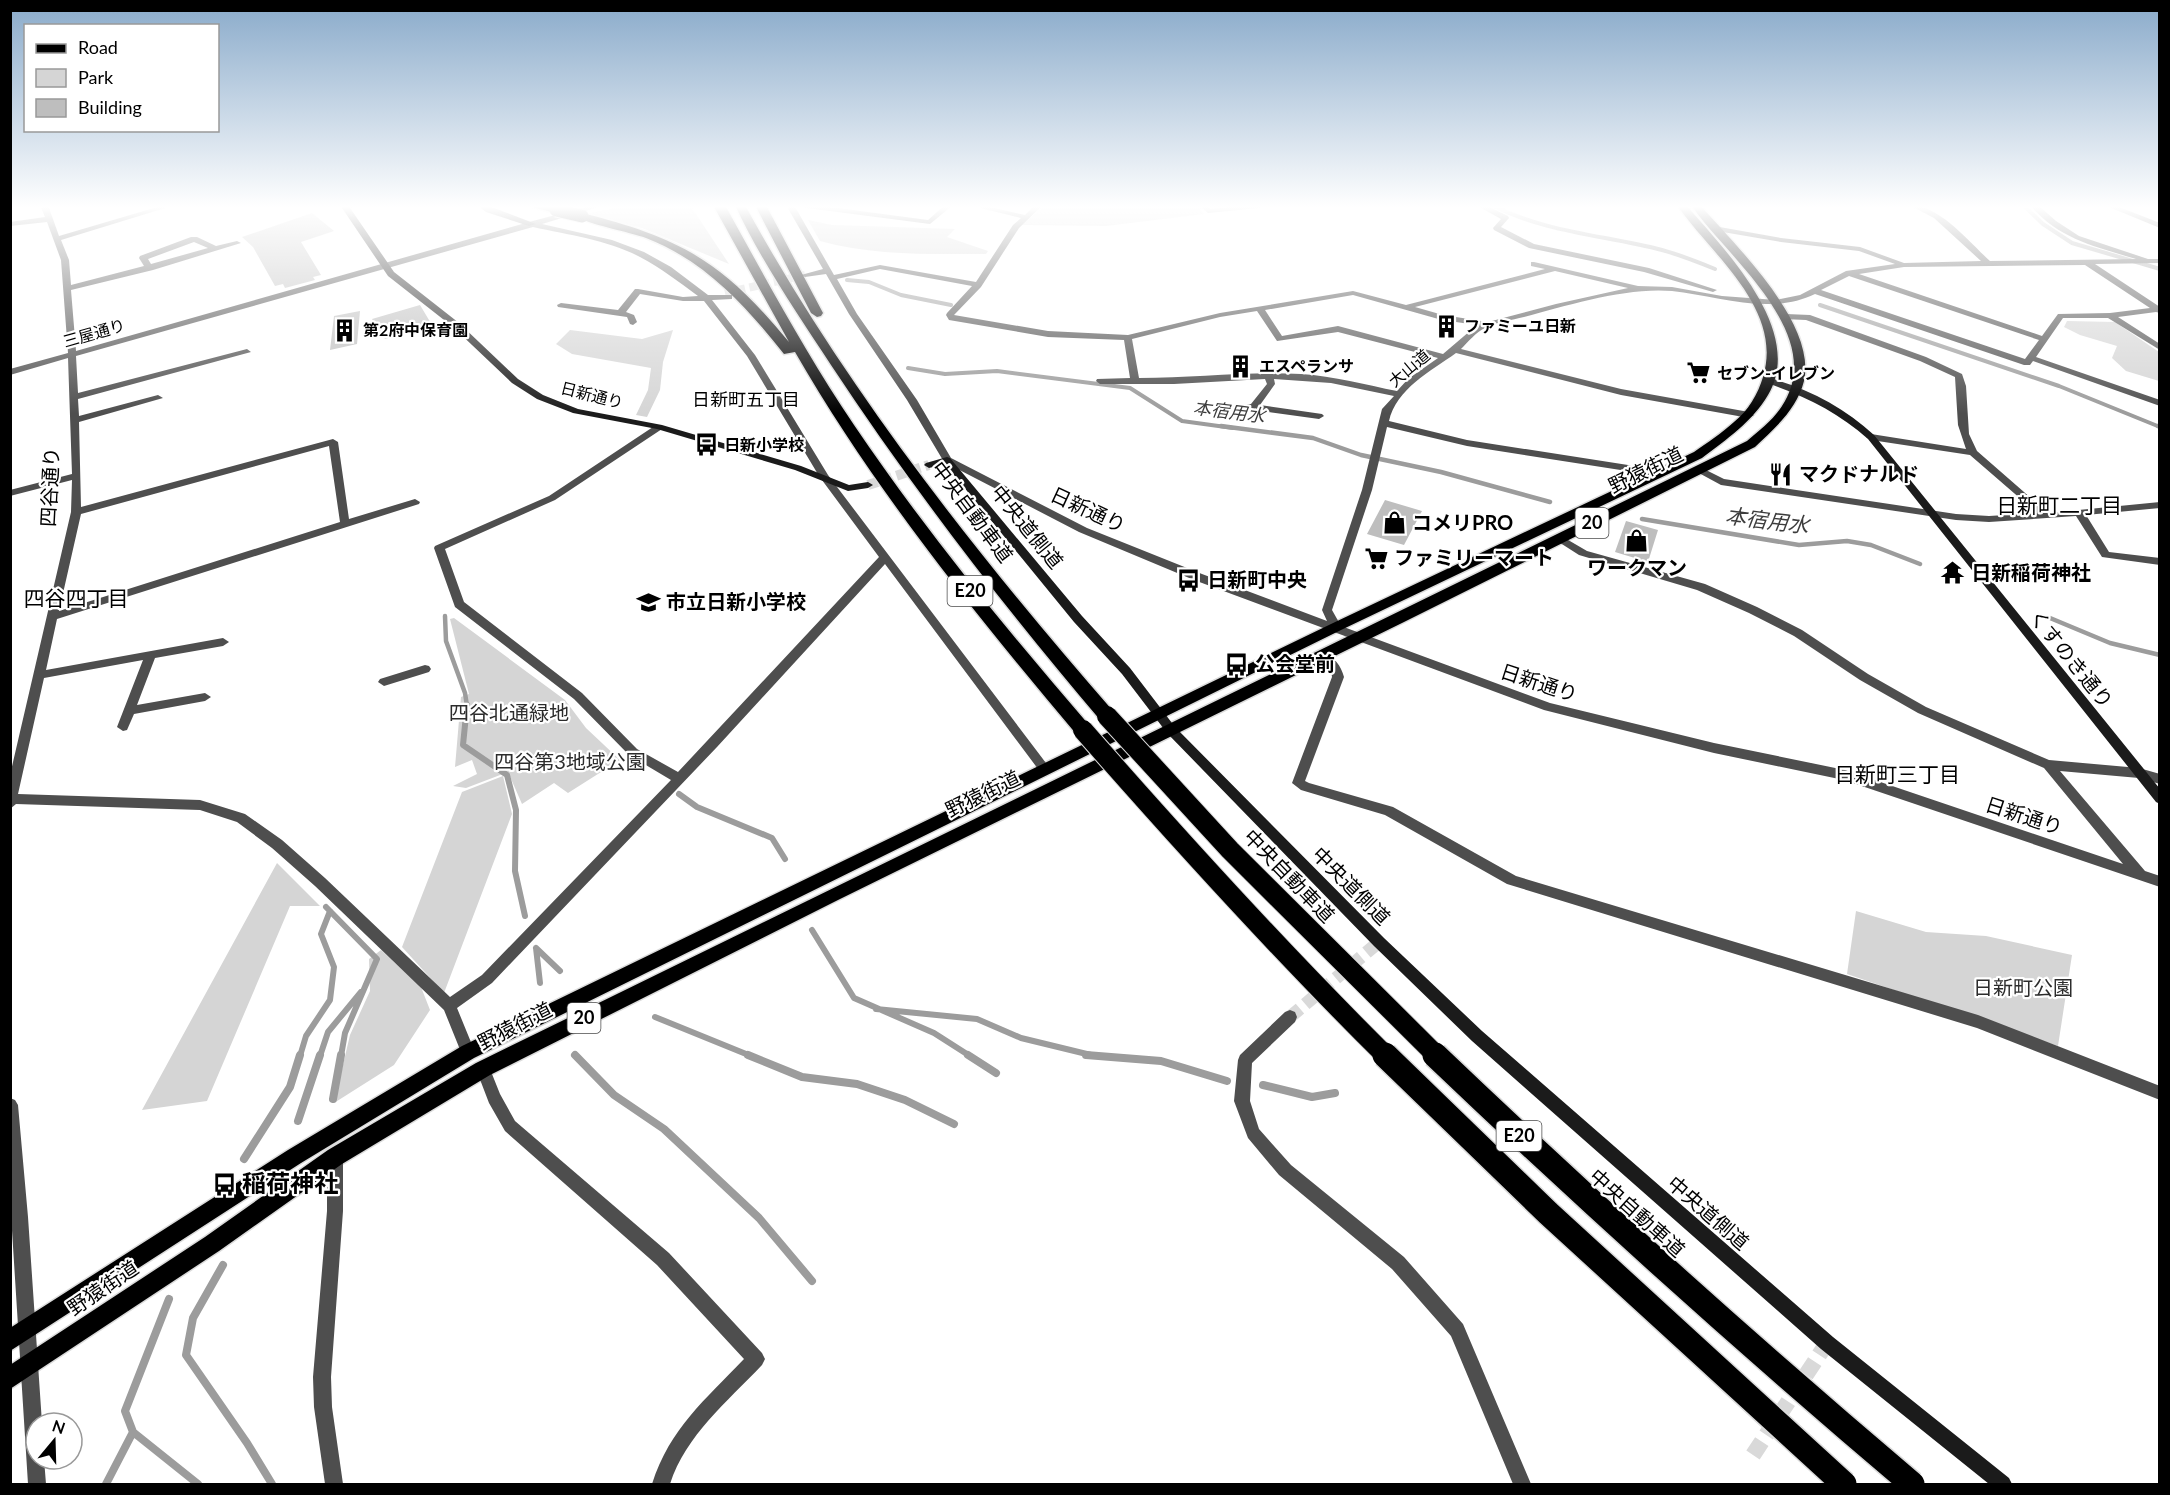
<svg xmlns="http://www.w3.org/2000/svg" width="2170" height="1495" viewBox="0 0 2170 1495" font-family="Lato,'Noto Sans JP',sans-serif">
	<style>
		.green { fill: #d5d5d5 }
		.lines { fill: none; stroke-linecap: round; stroke-linejoin: round }
		.stream-far3 { stroke: #9c9c9c; stroke-width: 4 }
		.stream-far2 { stroke: #9c9c9c; stroke-width: 4.5 }
		.stream-far1 { stroke: #9c9c9c; stroke-width: 6 }
		.stream { stroke: #9c9c9c; stroke-width: 8 }
		.building { fill: #bebebe }
		.street-tunnel-far2 { stroke: #d9d9d9; stroke-width: 8; stroke-dasharray: 8 4.5; stroke-linecap: butt }
		.street-tunnel-far1 { stroke: #d9d9d9; stroke-width: 13; stroke-dasharray: 13 7; stroke-linecap: butt }
		.street-tunnel { stroke: #d9d9d9; stroke-width: 16; stroke-dasharray: 16 8; stroke-linecap: butt }
		.secondary-tunnel { stroke: #d9d9d9; stroke-width: 10; stroke-dasharray: 10 5; stroke-linecap: butt }
		.primary-casing { stroke: #dbdbdb; stroke-width: 3 }
		.highway-casing { stroke: #dbdbdb; stroke-width: 3 }
		.street { fill: #4e4e4e; fill-rule: evenodd }
		.secondary { fill: #1b1b1b; fill-rule: evenodd }
		.primary { fill: #000; fill-rule: evenodd }
		.highway { fill: #000; fill-rule: evenodd }
		.highway-bridge-far2-casing { stroke: #dbdbdb; stroke-width: 15; stroke-linecap: butt }
		.highway-bridge-far1-casing { stroke: #dbdbdb; stroke-width: 22; stroke-linecap: butt }
		.highway-bridge-casing { stroke: #dbdbdb; stroke-width: 28; stroke-linecap: butt }
		.highway-bridge-far2 { stroke: #000; stroke-width: 13 }
		.highway-bridge-far1 { stroke: #000; stroke-width: 20 }
		.highway-bridge { stroke: #000; stroke-width: 25 }
		.labels { text-anchor: middle; stroke-width: 4.5; stroke-linejoin: round; paint-order: stroke }
		.far-poi-label { font-size: 16px; font-weight: bold; fill: #000; stroke: #fff; text-anchor: start }
		.far-street-label { font-size: 16px; fill: #000; stroke: #fff }
		.far-neighbourhood-label { font-size: 18px; fill: #000; stroke: #fff }
		.far-water-label { font-size: 18px; font-style: italic; fill: #3d3d3d; stroke: #fff }
		.shield { fill: #fff; stroke: #4c4c4c; stroke-width: 1.5 }
		.shield-label { font-size: 18px; font-weight: bold; fill: #000 }
		.street-label { font-size: 20px; fill: #000; stroke: #fff }
		.poi-label { font-size: 20px; font-weight: bold; fill: #000; stroke: #fff; text-anchor: start }
		.park-label { font-size: 20px; fill: #2c2c2c; stroke: #fff }
		.neighbourhood-label { font-size: 21px; fill: #000; stroke: #fff }
		.water-label { font-size: 21px; font-style: italic; fill: #3d3d3d; stroke: #fff }
		.near-poi-label { font-size: 24px; font-weight: bold; fill: #000; stroke: #fff; text-anchor: start }
	</style>
	<rect width="100%" height="100%" fill="#fff"/>
	<path class="green" d="M627,205H690L729,264L642,228L586,214Z
		M1045,205H1198L1204,214L1106,226L1022,225Z
		M808,220L832,225L955,229L947,237L988,251L986,254C930,254 874,256 820,241Z
		M2067,321L2115,322L2159,352V381L2126,371L2112,358L2117,346L2080,335L2064,327Z
		M570,330L642,339L673,330L663,362L660,390L647,417L636,415L648,390L651,368L572,354L556,344Z
		M454,618L565,700L586,728L620,760L568,793L554,783L522,804L508,772L466,788L453,786L477,774L472,760L455,767L461,697L469,694L450,619Z
		M503,776L512,814L444,993L402,947L462,792Z
		M277,863L320,906H290L207,1101L142,1110Z
		M1856,911L1926,932L1986,936L2072,955L2058,1046L1847,974Z
		M381,950L421,987L430,1010L394,1065L334,1103L350,1035L370,991L369,959Z"/>
	<g class="lines">
		<path class="stream-far3" d="M1492,205C1546,233 1604,235 1662,250C1680,255 1698,262 1715,269
			M2023,205L2043,224L2072,243L2160,269
			M847,280L869,282L901,295L951,305
			M1820,305L2059,386L2160,427
			M908,368L945,374L997,371L1130,388L1182,421L1233,428"/>
		<path class="stream-far2" d="M1221,426L1313,438L1361,455L1441,472L1550,502
			M2158,426L2160,427
			M1642,519L1799,545L1847,541L1871,545L1920,564
			M445,616L446,641L465,693L467,706
			M2050,618L2110,643L2160,655"/>
		<path class="stream-far1" d="M467,705L463,745L507,775L516,810L515,871L525,916
			M679,794L697,807L772,838L785,859
			M326,907L377,959L345,1033L341,1056
			M812,930L854,998L934,1033L970,1056
			M536,948L540,983
			M536,948L560,971
			M876,1009L977,1019L1021,1038L1095,1056
			M655,1017L751,1056
			M300,1056L306,1036L330,1000L334,967L321,934L330,911
			M320,1056L328,1032L361,992"/>
		<path class="stream" d="M575,1055L614,1095L664,1129L759,1218L812,1281
			M748,1055L802,1077L857,1084L905,1100L954,1124
			M968,1055L996,1073
			M1086,1055L1161,1061L1227,1081
			M1263,1085L1312,1097L1335,1093
			M333,1099L341,1055
			M298,1121L320,1055
			M244,1159L290,1087L300,1055
			M223,1265L193,1318L186,1355L247,1443L272,1484
			M169,1299L125,1411L133,1432L198,1484
			M106,1484L133,1432"/>
	</g>
	<path class="building" d="M312,213L334,231L301,242L321,275L313,277L315,280L285,288L283,284L275,286L253,247L242,237Z
		M420,305L432,325L385,339L372,319Z
		M360,311L357,344L330,350L334,316Z
		M1385,500L1422,511L1404,545L1367,534Z
		M1626,521L1658,530L1648,562L1615,552Z"/>
	<g class="lines">
		<path class="street-tunnel-far2" d="M725,293L805,275"/>
		<path class="street-tunnel-far1" d="M1290,1017L1379,942"/>
		<path class="street-tunnel" d="M1753,1455L1827,1343"/>
		<path class="secondary-tunnel" d="M868,485L929,465"/>
		<defs>
			<path id="primary" d="M1677,205H1686C1724,249 1806,331 1768,395C1752,422 1727,439 1702,458L1341,630L474,1058L301,1163L10,1351V1328L288,1150L462,1046L1331,624L1694,452C1707,443 1722,433 1734,422C1748,411 1758,394 1763,377C1784,308 1710,254 1677,205Z
				M1691,205H1700C1735,245 1817,323 1804,381C1797,409 1775,428 1755,447L1402,623L838,900L490,1075L342,1164L219,1251L10,1389V1365L205,1237L328,1150L476,1063L1747,441C1761,429 1776,418 1785,401C1824,331 1726,256 1691,205Z"/>
			<path id="highway" d="M530,205H548L562,210L556,213L531,207Z
				M713,205H725C766,279 806,354 854,425C925,530 1006,629 1089,725L1092,730L1089,735L1083,737L1077,735C975,614 874,489 795,352L784,354C745,305 705,261 646,238C630,232 586,224 576,216L582,213C682,238 723,262 789,342Z
				M735,205H745C845,388 977,555 1113,711L1116,716L1113,721L1107,723L1101,721C1004,607 913,489 831,365C797,313 761,261 735,205Z
				M755,205H766L823,313L821,316L817,317L811,313Z"/>
		</defs>
		<use href="#primary" class="primary-casing"/>
		<use href="#highway" class="highway-casing"/>
		<path class="street" d="M40,205H48L59,236L164,205H175L61,240L69,260L71,285L144,266L139,258L140,256L191,237H197L216,246L237,241L241,243L153,270L71,290L76,351L529,222L593,205H605L542,224L612,240L644,252L671,267L708,295H732V299L712,300L755,355L828,475L1049,767L1051,770L1049,773H1041L885,564L717,747L492,983L457,1008L475,1052L473,1057L468,1059L463,1057L444,1010L315,886L272,848L237,822L200,810L16,804L10,809V775L71,512L72,480L10,496V490L72,474L68,358L10,375V369L68,353L61,260L47,222L10,226V222L45,217ZM533,227C569,235 608,240 640,257C661,268 679,282 698,296L683,297L638,289H635L618,310L561,303L557,305L558,307L627,317L630,324L633,325L637,322L634,315L626,312L640,294L683,301H704L747,356L819,476L879,557L678,772L637,749L582,693L464,602L445,549L555,500L662,429V425H656L549,496L435,546L434,548L455,607L574,699L629,755L671,780L482,975L450,997L325,878L282,840L245,814L200,800L18,794L44,678L143,660L117,727L123,731L127,730L134,714L205,701L211,697L205,693L137,705L155,658L223,646L229,642L223,638L46,670L57,619L419,504L420,502L415,499L349,519L338,442L333,439L81,507L79,422L163,398L158,395L79,416L78,399L251,352L247,349L78,393L76,356ZM194,242L208,248L151,264L148,259ZM329,446L340,522L59,611L81,514Z
			M349,205H360L346,210L342,208Z
			M786,205H794L834,275L880,265L976,282L1013,225L1021,218L968,205H981L1025,215L1035,205H1043L1019,228L981,287L954,315L1048,331L1128,335L1220,313L1353,291L1406,305L1545,269L1531,266V262H1534L1638,286L1672,287L1722,296L1776,300L1800,295L1846,271L1895,264L1859,251L1781,242L1711,230L1710,228L1714,226L1781,238L1860,247L1904,263L1981,261L1934,218L1909,205C1940,205 1969,242 1990,261L2136,259C2096,247 2058,239 2030,205H2038L2056,221L2079,236L2148,259H2160V263L2095,264L2160,307V313L2156,312L2118,317L2160,344V350L2108,318H2063L2036,357L2160,400V406L2033,361L2030,365H2024L1815,294C1770,316 1718,296 1672,291C1626,287 1569,305 1524,317C1512,320 1496,322 1485,328C1476,332 1468,342 1461,349L1621,389L1749,412L1754,415L1749,418L1621,395L1456,353C1431,371 1396,389 1389,421L1467,440L1628,465L1656,474L1658,476L1653,479L1627,471L1467,446L1387,427L1372,490L1332,610L1341,626L1550,703L1714,743L1845,770L2123,864L2044,768L1918,713L1860,680L1794,636L1749,613L1697,590L1579,555L1554,539L1555,537H1563L1587,551L1705,584L1757,607L1802,630L1868,674L1926,707L2049,760L2139,768L2160,774V784L2139,778L2060,771L2145,871L2160,876V887L1844,780L1714,753L1544,710L1194,580L1079,532L944,462L907,400L849,314L826,274L805,277L801,275L823,269ZM2085,265L2150,308L2110,313L2058,314L2042,336L1859,274L1904,267ZM880,269L972,286L947,313L946,315L949,320L1048,337L1124,340L1130,378L1097,379L1096,381L1100,384H1174L1265,379L1267,384L1251,404L1218,405L1213,408L1218,411L1254,410L1319,419L1324,416L1322,414L1260,405L1275,384L1274,379L1331,383L1394,396L1382,409L1362,490L1322,610L1327,621L1202,574L1087,528L951,458L917,400L857,314L837,279ZM1555,271L1628,288L1556,304L1488,322L1443,315L1415,307ZM1849,276L2039,340L2025,359L1821,290ZM1353,295L1442,320L1477,325L1443,354L1338,326L1282,336L1265,310ZM1257,311L1277,341L1338,332L1438,358L1408,379L1397,391C1366,385 1334,376 1301,374C1247,371 1193,378 1139,378L1132,339L1220,317Z
			M795,205H815L928,220L945,205H953L930,224L799,207Z
			M1199,205H1207L1210,209L1248,205H1273L1269,207L1208,213Z
			M1476,205H1485L1508,216L1509,218L1501,227L1534,244L1649,268L1717,290L1713,292L1644,272L1529,248L1494,230L1493,228L1501,219Z
			M2104,205H2114L2160,223V228Z
			M1786,314L1810,315L1926,357L1962,374L1966,386L1969,434L1977,451L2048,513L2160,502V508L2086,515L2109,552L2160,558V565L2102,557L2076,516L1989,522L1956,520L1721,485L1697,472L1695,470L1700,467L1724,479L1956,514L1989,516L2037,513L1970,455L1871,440L1866,437L1871,434L1966,449L1958,425L1955,377L1920,361L1806,320L1783,319L1782,317Z
			M1323,652C1334,656 1341,666 1344,677L1305,781L1309,783L1393,807L1516,876L1978,1015L2160,1086V1100L1977,1028L1507,884L1385,815L1301,790L1292,783L1332,677L1331,671L1317,656Z
			M425,665L429,666L431,669L429,672L384,686L378,682L380,679Z
			M1290,1010L1295,1012L1297,1017L1295,1022L1252,1063L1250,1101L1259,1129L1291,1165L1404,1257L1463,1324L1531,1484H1513L1451,1336L1392,1269L1279,1175L1248,1138L1234,1101L1238,1060L1240,1055L1285,1012Z
			M483,1062L488,1064L500,1094L515,1121L669,1253L762,1353L765,1359L762,1365C727,1402 686,1435 670,1484H652C670,1428 705,1400 744,1359L657,1265L505,1131L489,1103L476,1069L478,1064Z
			M10,1098L15,1100L18,1105L28,1217L42,1423H36V1459H44L46,1484H28L10,1199Z
			M335,1149L340,1152L343,1157V1211L331,1377L332,1407L343,1484H325L314,1407L313,1377L327,1211V1157L330,1152Z"/>
		<path class="secondary" d="M340,205H348L394,272L459,323L518,379L543,395L578,409L662,425L801,466L849,485L868,482L873,485L868,488L848,491L795,470L657,429L573,413L537,399L512,383L453,327L388,276Z
			M477,205H486L536,224L529,226L486,212Z
			M1770,378C1809,389 1845,408 1874,435L2160,789V804L2156,802L1868,439C1838,412 1805,396 1767,383L1766,381Z
			M947,457L950,458L1082,616L1130,668L1175,727L1384,938L1482,1031L1833,1337L2009,1478L2012,1484H1989L1821,1349L1472,1041L1374,946L1167,733L1122,674L1074,622L945,464L929,468L924,465L926,463Z"/>
		<use href="#primary" class="primary"/>
		<use href="#highway" class="highway"/>
		<defs>
			<path id="highway-bridge-far2" d="M556,210L582,216"/>
			<path id="highway-bridge-far1" d="M1107,716L1230,850L1437,1056
				M1083,730C1181,842 1281,952 1386,1056"/>
			<path id="highway-bridge" d="M1385,1055L1548,1213L1844,1484
				M1435,1055C1590,1203 1749,1346 1912,1484"/>
		</defs>
		<use href="#highway-bridge-far2" class="highway-bridge-far2-casing"/>
		<use href="#highway-bridge-far1" class="highway-bridge-far1-casing"/>
		<use href="#highway-bridge" class="highway-bridge-casing"/>
		<use href="#highway-bridge-far2" class="highway-bridge-far2"/>
		<use href="#highway-bridge-far1" class="highway-bridge-far1"/>
		<use href="#highway-bridge" class="highway-bridge"/>
	</g>
	<linearGradient id="sky" x2="0" y2="1"><stop stop-color="#89aaca"/><stop offset="0.5" stop-color="#fff"/><stop offset="1" stop-color="#fff" stop-opacity="0"/></linearGradient>
	<rect width="2170" height="414" fill="url(#sky)"/>
	<defs>
		<symbol id="building-bare" viewBox="-9 -9 18 18"><path d="M-4-6H4V6H1V3H-1V6H-4ZM-2.5-4.3h1.7v1.8h-1.7ZM.8-4.3h1.7v1.8H.8ZM-2.5-1h1.7V.8h-1.7ZM.8-1h1.7V.8H.8Z" fill="#000" stroke="#fff" stroke-width="2.5" paint-order="stroke"/></symbol>
		<symbol id="supermarket-bare" viewBox="-9 -9 18 18"><path d="M-6-5.5h2.5l.6 2H6L4.5 2H-2.5L-4.4-4H-6ZM-1.5 3.2a1.3 1.3 0 1 0 .1 0ZM3 3.2a1.3 1.3 0 1 0 .1 0Z" fill="#000" stroke="#fff" stroke-width="2.5" paint-order="stroke"/></symbol>
		<symbol id="bus-bare" viewBox="-9 -9 18 18"><path d="M-5-6H5V4H4V6H2V4H-2V6H-4V4H-5ZM-3.5-4V0h7V-4ZM-3.5 1.2v1.5H-2V1.2ZM2 1.2v1.5H3.5V1.2Z" fill="#000" stroke="#fff" stroke-width="2.5" paint-order="stroke"/></symbol>
		<symbol id="restaurant-bare" viewBox="-9 -9 18 18"><path d="M-5-6h1v4h1v-4h1v4h1v-4h1v5L-1.5 .5V6h-2V.5L-5-1ZM5-6V6H3V1.5H1.5Q1.5-4 5-6Z" fill="#000" stroke="#fff" stroke-width="2.5" paint-order="stroke"/></symbol>
		<symbol id="shop-bare" viewBox="-9 -9 18 18"><path d="M-5-2.5h2.3a2.7 3.5 0 0 1 5.4 0H5L5.5 6h-11ZM-1.5-2.5h3a1.5 2.3 0 0 0-3 0Z" fill="#000" stroke="#fff" stroke-width="2.5" paint-order="stroke"/></symbol>
		<symbol id="temple-bare" viewBox="-9 -9 18 18"><path d="M0-6L5-2H3V0L6.5 2.5H4V6H1.5V3h-3V6H-4V2.5H-6.5L-3 0V-2H-5Z" fill="#000" stroke="#fff" stroke-width="2.5" paint-order="stroke"/></symbol>
		<symbol id="school-bare" viewBox="-9 -9 18 18"><path d="M0-5L7-2L0 1L-7-2ZM-4 1L0 2.5L4 1V4Q0 6-4 4Z" fill="#000" stroke="#fff" stroke-width="2.5" paint-order="stroke"/></symbol>
	</defs>
	<g fill-rule="evenodd">
		<use href="#building-bare" x="1430" y="310" width="33" height="33"/>
		<use href="#building-bare" x="328" y="314" width="33" height="33"/>
		<use href="#building-bare" x="1224" y="350" width="33" height="33"/>
		<use href="#supermarket-bare" x="1682" y="356" width="33" height="33"/>
		<use href="#bus-bare" x="690" y="428" width="33" height="33"/>
		<use href="#restaurant-bare" x="1764" y="458" width="33" height="33"/>
		<use href="#shop-bare" x="1378" y="506" width="33" height="33"/>
		<use href="#shop-bare" x="1620" y="524" width="33" height="33"/>
		<use href="#supermarket-bare" x="1360" y="542" width="33" height="33"/>
		<use href="#temple-bare" x="1936" y="556" width="33" height="33"/>
		<use href="#bus-bare" x="1172" y="564" width="33" height="33"/>
		<use href="#school-bare" x="632" y="586" width="33" height="33"/>
		<use href="#bus-bare" x="1220" y="648" width="33" height="33"/>
		<use href="#bus-bare" x="208" y="1168" width="33" height="33"/>
	</g>
	<g class="labels">
		<g class="far-poi-label">
			<text x="1464" y="332">ファミーユ日新</text>
			<text x="363" y="336">第2府中保育園</text>
			<text x="1259" y="372">エスペランサ</text>
			<text x="1717" y="379">セブン-イレブン</text>
			<text x="724" y="451">日新小学校</text>
		</g>
		<g class="far-street-label">
			<text transform="translate(94 333) rotate(-16)" y="6">三屋通り</text>
			<text transform="translate(1409 368) rotate(-40)" y="6">大山道</text>
			<text transform="translate(592 395) rotate(14)" y="6">日新通り</text>
		</g>
		<g class="far-neighbourhood-label">
			<text x="746" y="406">日新町五丁目</text>
		</g>
		<g class="far-water-label">
			<text transform="translate(1229 412) rotate(7)" y="6">本宿用水</text>
		</g>
		<g class="shield">
			<rect x="1575.5" y="508" width="33" height="30" rx="4.5"/>
			<rect x="947.5" y="576" width="45" height="30" rx="4.5"/>
			<rect x="567.5" y="1003" width="33" height="30" rx="4.5"/>
			<rect x="1496.5" y="1121" width="45" height="30" rx="4.5"/>
		</g>
		<g class="shield-label">
			<text x="1592" y="529">20</text>
			<text x="970" y="597">E20</text>
			<text x="584" y="1024">20</text>
			<text x="1519" y="1142">E20</text>
		</g>
		<g class="street-label">
			<text transform="translate(1646 470) rotate(-26)" y="7">野猿街道</text>
			<text transform="translate(50 487) rotate(-87)" y="7">四谷通り</text>
			<text transform="translate(1088 510) rotate(25)" y="7">日新通り</text>
			<text transform="translate(972 512) rotate(53)" y="7">中央自動車道</text>
			<text transform="translate(1027 527) rotate(51)" y="7">中央道側道</text>
			<text transform="translate(2071 659) rotate(51)" y="7">くすのき通り</text>
			<text transform="translate(1539 683) rotate(18)" y="7">日新通り</text>
			<text transform="translate(983 794) rotate(-26)" y="7">野猿街道</text>
			<text transform="translate(2024 816) rotate(18)" y="7">日新通り</text>
			<text transform="translate(1289 876) rotate(46)" y="7">中央自動車道</text>
			<text transform="translate(1351 886) rotate(45)" y="7">中央道側道</text>
			<text transform="translate(515 1026) rotate(-27)" y="7">野猿街道</text>
			<text transform="translate(1637 1213) rotate(42)" y="7">中央自動車道</text>
			<text transform="translate(1708 1213) rotate(41)" y="7">中央道側道</text>
			<text transform="translate(103 1288) rotate(-34)" y="7">野猿街道</text>
		</g>
		<g class="poi-label">
			<text x="1799" y="481">マクドナルド</text>
			<text x="1412" y="530">コメリPRO</text>
			<text x="1394" y="565">ファミリーマート</text>
			<text x="1637" y="575" text-anchor="middle">ワークマン</text>
			<text x="1971" y="580">日新稲荷神社</text>
			<text x="1207" y="587">日新町中央</text>
			<text x="666" y="609">市立日新小学校</text>
			<text x="1255" y="671">公会堂前</text>
		</g>
		<g class="park-label">
			<text x="509" y="720">四谷北通緑地</text>
			<text x="570" y="769">四谷第3地域公園</text>
			<text x="2023" y="995">日新町公園</text>
		</g>
		<g class="neighbourhood-label">
			<text x="2059" y="513">日新町二丁目</text>
			<text x="76" y="606">四谷四丁目</text>
			<text x="1897" y="782">日新町三丁目</text>
		</g>
		<g class="water-label">
			<text transform="translate(1767 521) rotate(7)" y="7">本宿用水</text>
		</g>
		<g class="near-poi-label">
			<text x="242" y="1192">稲荷神社</text>
		</g>
	</g>
	<rect width="2170" height="1495" fill="none" stroke="#000000" stroke-width="24"/>
	<rect x="24" y="24" width="195" height="108" fill="#ffffff" stroke="#999999" stroke-width="1.5"/>
	<rect x="36" y="44" width="30" height="9" fill="#000000" stroke="#999999" stroke-width="1.5"/>
	<text x="78" y="54" font-size="18" fill="#000000">Road</text>
	<rect x="36" y="69" width="30" height="18" fill="#d5d5d5" stroke="#999999" stroke-width="1.5"/>
	<text x="78" y="84" font-size="18" fill="#000000">Park</text>
	<rect x="36" y="99" width="30" height="18" fill="#bebebe" stroke="#999999" stroke-width="1.5"/>
	<text x="78" y="114" font-size="18" fill="#000000">Building</text>
	<g transform="translate(54 1441) rotate(19)"><circle r="28" fill="#ffffff" stroke="#999999" stroke-width="1.5"/>
	<path d="M0-4.5L10 22L0 15L-10 22Z" fill="#000000"/>
	<text y="-9" font-size="16" font-weight="bold" text-anchor="middle" fill="#000000">N</text>
	</g>
</svg>
